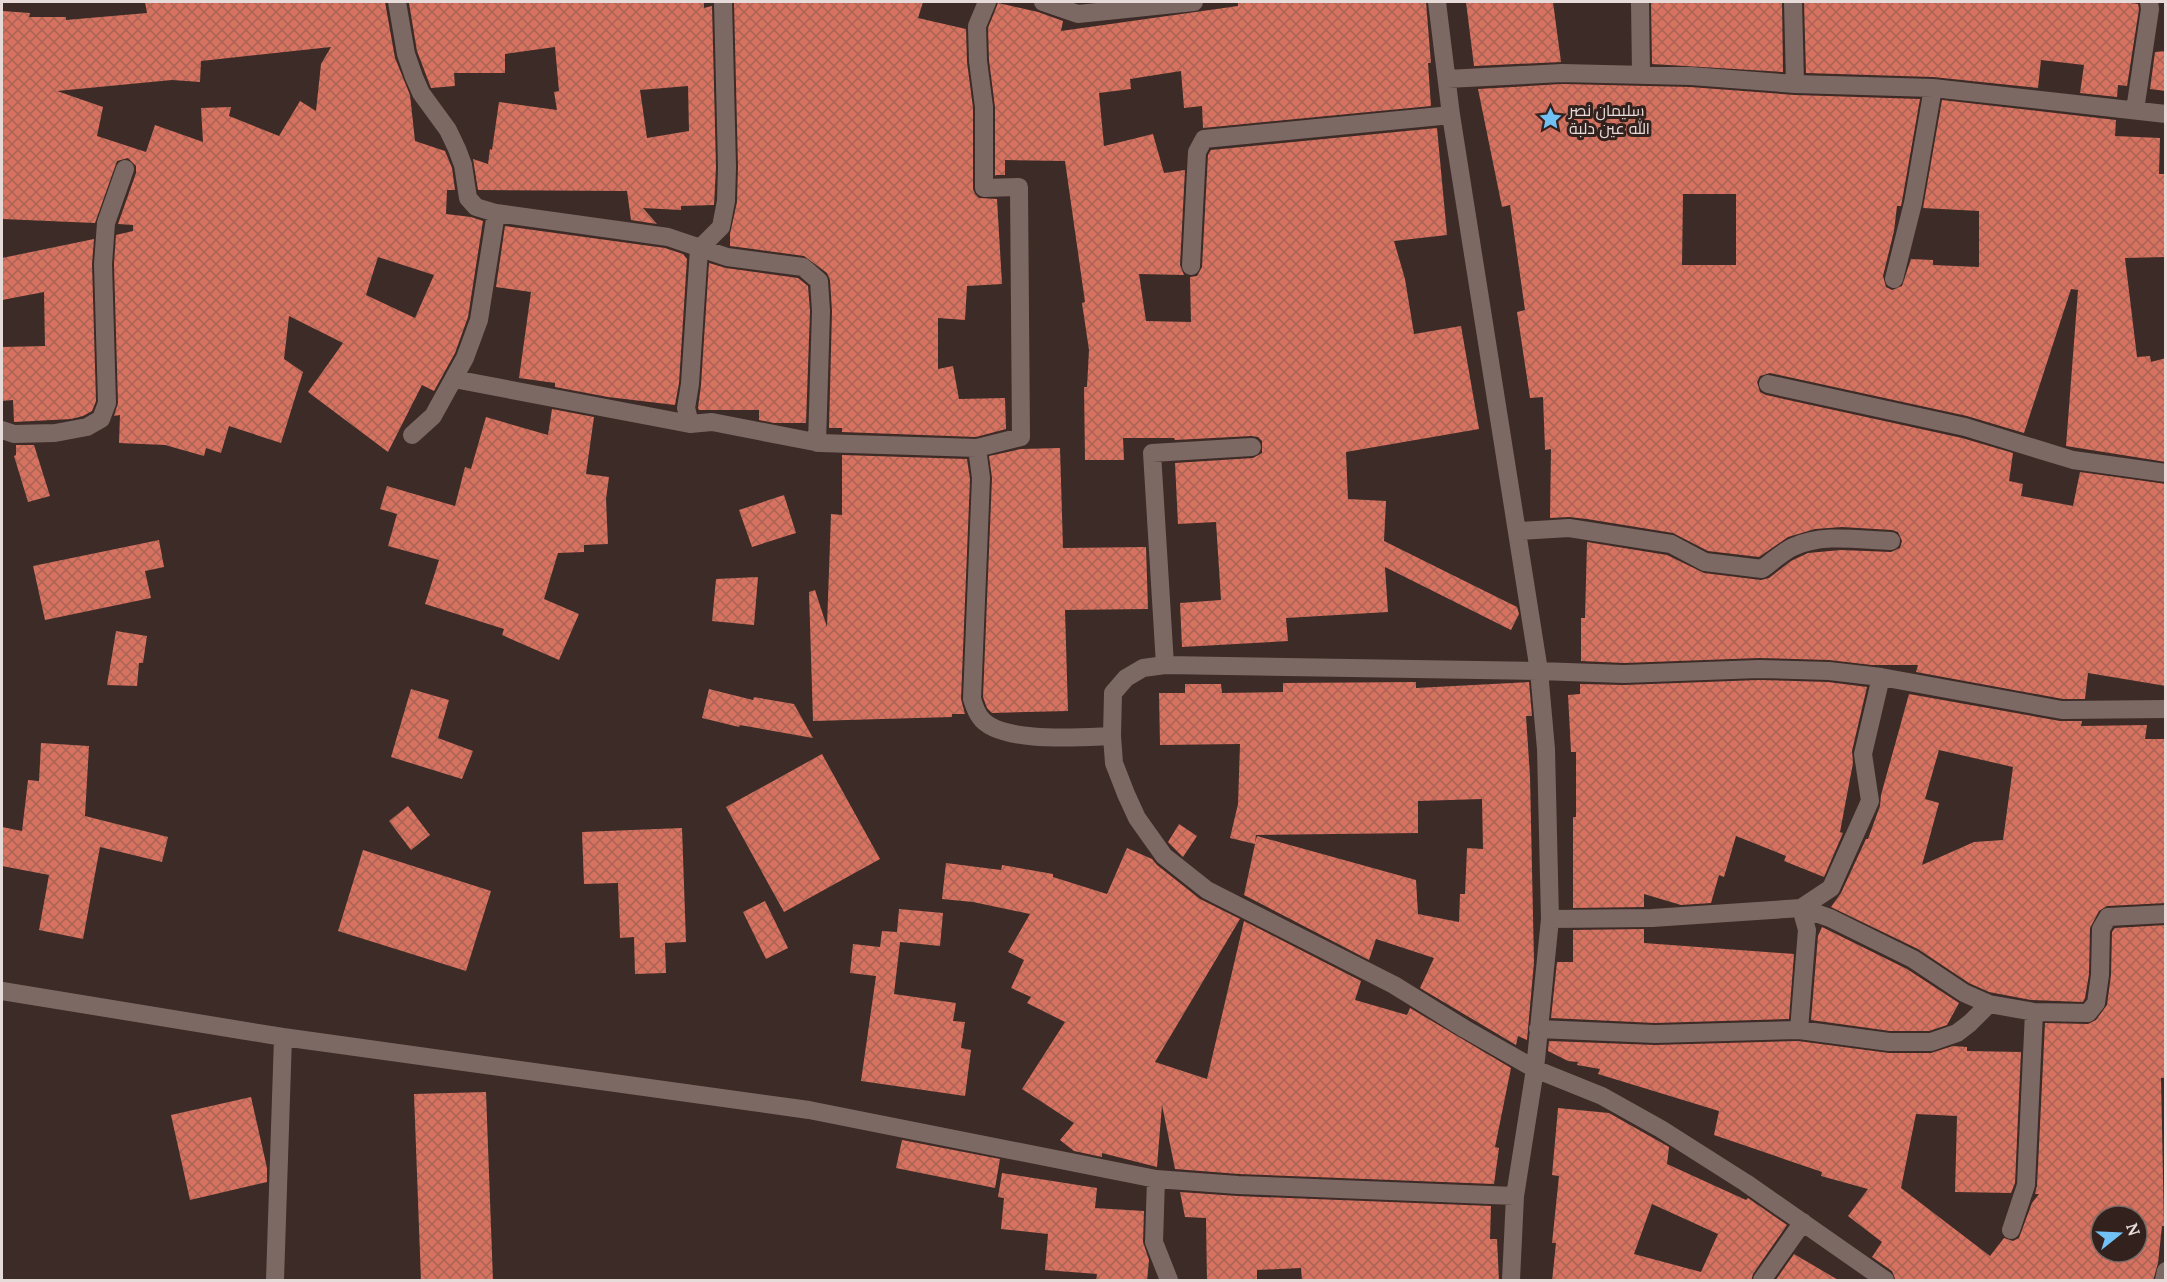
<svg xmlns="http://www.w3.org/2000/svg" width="2167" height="1282" viewBox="0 0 2167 1282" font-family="Lora,Cairo,serif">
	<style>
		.building { fill: url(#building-cross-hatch); fill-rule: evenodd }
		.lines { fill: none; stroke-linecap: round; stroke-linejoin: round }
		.minor { stroke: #7d6964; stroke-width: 18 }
		.labels { text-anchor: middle; stroke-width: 6; stroke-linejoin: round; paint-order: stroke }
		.poi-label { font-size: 16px; fill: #e7dbd9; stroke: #32211d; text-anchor: start }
	</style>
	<defs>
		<pattern id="building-cross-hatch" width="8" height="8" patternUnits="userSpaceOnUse" patternTransform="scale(1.5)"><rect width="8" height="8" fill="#d6725f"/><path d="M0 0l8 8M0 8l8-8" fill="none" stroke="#aa6456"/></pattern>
	</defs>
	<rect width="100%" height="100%" fill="#3c2b27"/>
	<path class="building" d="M145,2H385L395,58L410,95L415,141L445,151L452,168L455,190H447L446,214L471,217L483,221L468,317L455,353L434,391L422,385L388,452L308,392L343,343L289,316L284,359L303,372L281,443L229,426L221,453L206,448L204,456L165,445L119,443L120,415L114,416L118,403L114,264L116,235L133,231V225L118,224L136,173V166L128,158L117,161L95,223L2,219V11L30,13L29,17H66V20L147,13ZM331,47L321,64L316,111L300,101L279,136L229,116L231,107L201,108L203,142L155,125L146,152L97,136L103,107L57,91L172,80L200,82L201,61ZM378,257L434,275L415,318L366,295Z
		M420,2H704V8L712,6L716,167L714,205L681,206V210L643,208L657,224L631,220L627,191L478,190L473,159L488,164L490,149L492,150L499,102L557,110L554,92L559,91L555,47L505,54V73H454L455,86L431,88L417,51L409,3ZM688,86L689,131L647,138L640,90Z
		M734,2H923L918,18L966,29L967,62L973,108V189L975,194L979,198L997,199L1002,284L967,286L965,320L938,318V369L953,366L959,399L1005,398L1006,429L976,437L842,432V428H829L832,311L830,280L827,273L804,256L730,246V234L737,202L738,167Z
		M1238,2H1426L1431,63H1428L1431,106L1203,128L1202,106L1184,108L1181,71L1130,79L1131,89L1099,93L1104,146L1153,134L1164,173L1185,170L1180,265L1184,275L1139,274L1146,321L1191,322L1190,277L1197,276L1202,267L1208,155L1211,150L1437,128L1447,235L1394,241L1405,279L1414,334L1461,326L1479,429L1346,452L1348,499L1386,501L1384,541L1517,607L1519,614L1511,630L1385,567L1388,612L1286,618L1288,641L1182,647L1180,603L1221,600L1216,522L1178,524L1175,463L1253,458L1262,453V441L1258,437L1251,436L1175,440L1174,438H1123L1124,460H1085L1084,387H1087L1089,350L1082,303L1085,302L1065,161L1005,160V175H996L995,176V107L989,60L988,28L998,3L1038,12L1063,21L1061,31L1238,6Z
		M1466,2H1553L1561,62L1474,66Z
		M1651,2H1782L1783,72L1652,64Z
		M1804,2H2125L2138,4L2139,9L2127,86L2118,85L2117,97L2080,93L2084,65L2041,60L2038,88L1933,77L1806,73Z
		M2166,51V91L2150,89L2155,52Z
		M1562,84L1690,87L1795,95L1920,99L1902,201L1901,206H1897L1894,231L1883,276L1886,287L1892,290L1902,286L1911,259L1933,260V265L1979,267V211L1923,208L1942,100L2116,120L2115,136L2160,138L2159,174H2166V257L2125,258L2137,357L2150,356L2151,362L2166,358V462L2066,446L2078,290L2071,289L2024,433L1967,416L1770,373L1760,376L1757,382L1760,392L1766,395L1962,438L2013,453L2009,481L2023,484L2021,496L2073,506L2080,472L2166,484V686L2088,673L2085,699H2063L1916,672L1918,665H1872L1829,660L1759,658L1624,663L1581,661V618H1585L1587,542L1667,555L1704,573L1761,580L1769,578L1791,561L1808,553L1841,550L1891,552L1900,548L1902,541L1898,532L1892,530L1842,527L1815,529L1788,537L1759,557L1708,551L1673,533L1587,519L1569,517L1550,518L1551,449L1545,450L1543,397L1530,398L1517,312L1525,310L1510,205L1502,207L1478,89ZM1683,194H1736V265H1682Z
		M505,226L665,248L683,254L687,259L679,383L675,405L608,397L555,387V383L519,378L531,292L496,287Z
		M94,239L92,264L96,401L92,411L83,416L71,419L14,422L13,400L2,401V347L45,346L44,292L2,300V258Z
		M709,263L726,268L798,278L808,286L810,311L806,423H774L759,420V410H699L698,408L701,385Z
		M552,409L594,417L586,474L609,477L606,499L608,544L584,545V552L558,553L544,599L579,614L559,660L502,635L504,629L425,604L439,560L388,546L397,514L380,509L387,486L455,506L465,467L471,469L486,417L548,435Z
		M16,445H34L50,496L28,502L14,456L16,455Z
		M1060,448L1063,548L1146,547L1148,609L1065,610L1068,711L992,713L987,708L983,697L992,478L989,456L1021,449Z
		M842,455L967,459L970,479L961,699L965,714H952V717L813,721L809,592L815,590L827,627L831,514L842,515Z
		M784,495L796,533L752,547L739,510Z
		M159,540L164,567L145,571L151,598L45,620L33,566Z
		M758,577L754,625L712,621L716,579Z
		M116,631L147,636L143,663H139L137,686L107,685Z
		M1759,680L1828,682L1867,687L1852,751L1853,763L1840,832L1843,833L1824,877L1784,861L1786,856L1736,836L1724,877L1719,875L1711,903L1681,905L1644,894V907L1573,908V817H1576V752H1571L1568,695L1580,694V684L1624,685Z
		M1416,682V688L1529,682L1532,716H1526L1530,776L1534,962L1527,1040L1518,1036L1516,1045L1420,988L1434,958L1376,939L1369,960L1244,895L1255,844L1230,838L1238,804L1240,744L1160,745L1159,693H1185V684H1221L1222,693L1283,692V683ZM1482,799L1483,849L1467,848L1465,894H1460L1459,922L1418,914L1416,880L1257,836L1255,843L1256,835L1418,833V801Z
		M411,689L449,700L438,738L473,751L462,779L391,757Z
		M709,689L753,700L754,697L794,704L813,738L740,725L739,727L702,718Z
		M1909,694L2060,721H2082L2081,726L2147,725L2145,739H2166V903L2107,906L2099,911L2090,928L2089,974L2085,998L2083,1002L2031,1000L1989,992L1969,983L1918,949L1831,907L1841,893L1866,839H1868L1880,806L1881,795ZM1939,750L2013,767L2003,840L1974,842L1922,865L1939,803L1925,799Z
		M41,743L89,746L85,816L168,837L162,862L100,847L83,939L39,930L49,875L2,866V827L22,831L28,780L39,781Z
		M822,754L880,859L784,912L726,807Z
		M408,806L430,835L411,850L389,821Z
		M1179,824L1197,836L1183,857L1168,842Z
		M682,828L686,942L665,943L666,973L635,974L634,937L620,938L618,883L584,884L582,832Z
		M1127,848L1152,859L1157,865L1200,899L1240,919L1155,1062L1207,1079L1244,921L1361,981L1355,1000L1407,1015L1410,1008L1511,1068L1495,1147L1499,1148L1494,1184L1239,1174L1175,1169L1162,1105L1157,1167L1102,1153V1157L1074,1151L1060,1140L1074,1123L1022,1089L1065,1022L1027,1003L1031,997L1011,988L1024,960L1008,952L1030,914L973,902L942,899L946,863L1001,870L1002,865L1053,874V877L1107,894Z
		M363,850L491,891L466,971L338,931Z
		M765,901L788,948L766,959L743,912Z
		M899,909L943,913L940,946L900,942L894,994L956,1003L953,1021L965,1022L961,1048L971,1050L965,1096L861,1081L876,976L850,973L853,944L880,947L882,931L897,932Z
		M2166,925V1078H2161L2164,1226H2162L2158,1263L2153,1281H1896L1892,1271L1872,1257L1882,1242L1848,1216L1868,1189L1821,1176L1822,1172L1714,1135L1719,1111L1598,1074L1600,1069L1577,1065L1578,1062L1568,1061L1548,1051L1549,1041L1655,1045L1798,1041L1889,1053H1931L1953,1046L1967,1047V1051L2021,1052L2015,1183L2011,1193L1955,1192L1957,1116L1916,1114L1901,1188L1990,1256L2004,1238L2013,1241L2019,1238L2032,1203L2039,1194H2035L2037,1186L2045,1023L2088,1024L2096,1020L2107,1005L2111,975L2112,932L2115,928ZM2101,1216H2137V1252H2101Z
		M1822,927L1907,969L1959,1003L1947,1025L1929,1031H1890L1811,1020L1818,936Z
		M1644,929V943L1794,954L1789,1019L1655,1023L1551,1018L1557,962H1573V930Z
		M486,1092L493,1281H421L414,1094Z
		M251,1097L267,1168V1182L190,1200L171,1115Z
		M1558,1108L1609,1113L1669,1147L1667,1164L1746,1200L1748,1198L1787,1225L1753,1274L1751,1281H1552L1556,1243H1552L1559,1176L1552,1175ZM1652,1204L1718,1234L1701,1272L1634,1254Z
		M902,1140L1000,1159L995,1188L896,1168Z
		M1002,1173L1097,1188L1095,1208L1144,1211L1143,1242L1149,1260L1147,1281H1096L1097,1274L1045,1270L1048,1234L1001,1229L1004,1198L998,1197Z
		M1180,1192L1237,1196L1491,1206L1490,1239H1497L1499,1281H1302L1301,1268L1257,1270V1281H1207L1206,1218L1185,1217Z
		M1794,1254L1840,1281H1775Z"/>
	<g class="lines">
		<path class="minor" d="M397,2L406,54L414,77L421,93L448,130L457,149L463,165L468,198L476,207L496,213L668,237L727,257L803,267L819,281L821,311L817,443
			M723,2L727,167L726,201L721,227L699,249L690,384L686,408L690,424L712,422L820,443L977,448L981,478L972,699C974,705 976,712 980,717C998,744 1082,737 1112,736
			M1043,2L1078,14L1194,2
			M1437,2L1451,115L1539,671L1546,749L1550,919L1535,1069L1515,1196L1511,1280
			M1640,2L1641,74
			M1793,2L1795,84
			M1447,79L1562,73L1691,76L1795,84L1933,88L2166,114
			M2135,110L2150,9L2149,2
			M1191,266L1197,152L1204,139L1451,115
			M1894,279L1913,203L1933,88
			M454,379L690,424
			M1768,384L1965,427L2073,460L2166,473
			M2,430L14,434L55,433L87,427L101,419L107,403L103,264L106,223L125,169
			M412,435L433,416L465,358L479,320L496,213
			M977,448L1021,437L1019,187L984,188V107L978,61L977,26L987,2
			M1518,531L1569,528L1671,544L1705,562L1762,569C1772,562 1782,552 1793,547C1823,533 1859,540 1891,541
			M1165,665L1152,453L1252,447
			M1550,919L1652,918L1801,908L1830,918L1913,959L1964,993L1989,1004L2034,1012L2088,1013L2096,1003L2100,975L2101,929L2108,917L2166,914
			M2,991L283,1037L809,1110L1156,1179L1238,1185L1515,1196
			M1538,1029L1655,1034L1799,1030L1889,1042H1931L1957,1033L1970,1023L1989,1004
			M1799,1030L1807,930L1801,908L1831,888L1870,801L1863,754L1881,677
			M1156,1179L1154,1242L1169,1280
			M2011,1230L2026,1185L2034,1012
			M275,1280L283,1037
			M1762,1280L1803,1222
			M1885,1280L1746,1183L1661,1129L1602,1096L1535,1069L1465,1029L1394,985L1207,890L1164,856L1137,818L1126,794L1114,763L1112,736L1113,693L1126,678L1143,668L1165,665L1539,671L1624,674L1759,669L1829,671L1881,677L2062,710L2166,709
			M2164,1280L2166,1271"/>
	</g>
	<defs>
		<symbol id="sight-bare" viewBox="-9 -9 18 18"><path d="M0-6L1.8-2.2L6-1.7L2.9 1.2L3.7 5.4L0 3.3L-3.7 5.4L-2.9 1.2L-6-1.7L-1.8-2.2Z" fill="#72c1f5" stroke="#32211d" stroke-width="2.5" paint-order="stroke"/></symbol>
	</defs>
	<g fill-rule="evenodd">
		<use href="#sight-bare" x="1534" y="102" width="33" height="33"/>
	</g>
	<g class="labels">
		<g class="poi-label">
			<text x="1569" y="116">سليمان نصر<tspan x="1569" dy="18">الله عين دلبة</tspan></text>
		</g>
	</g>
	<rect width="2167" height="1282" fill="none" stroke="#e7dbd9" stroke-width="6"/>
	<g transform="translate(2119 1234) rotate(72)"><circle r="28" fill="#32211d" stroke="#7a6b68" stroke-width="1.5"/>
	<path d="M0-4.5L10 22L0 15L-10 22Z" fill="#72c1f5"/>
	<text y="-9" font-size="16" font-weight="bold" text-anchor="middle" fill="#e7dbd9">N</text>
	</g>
</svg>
